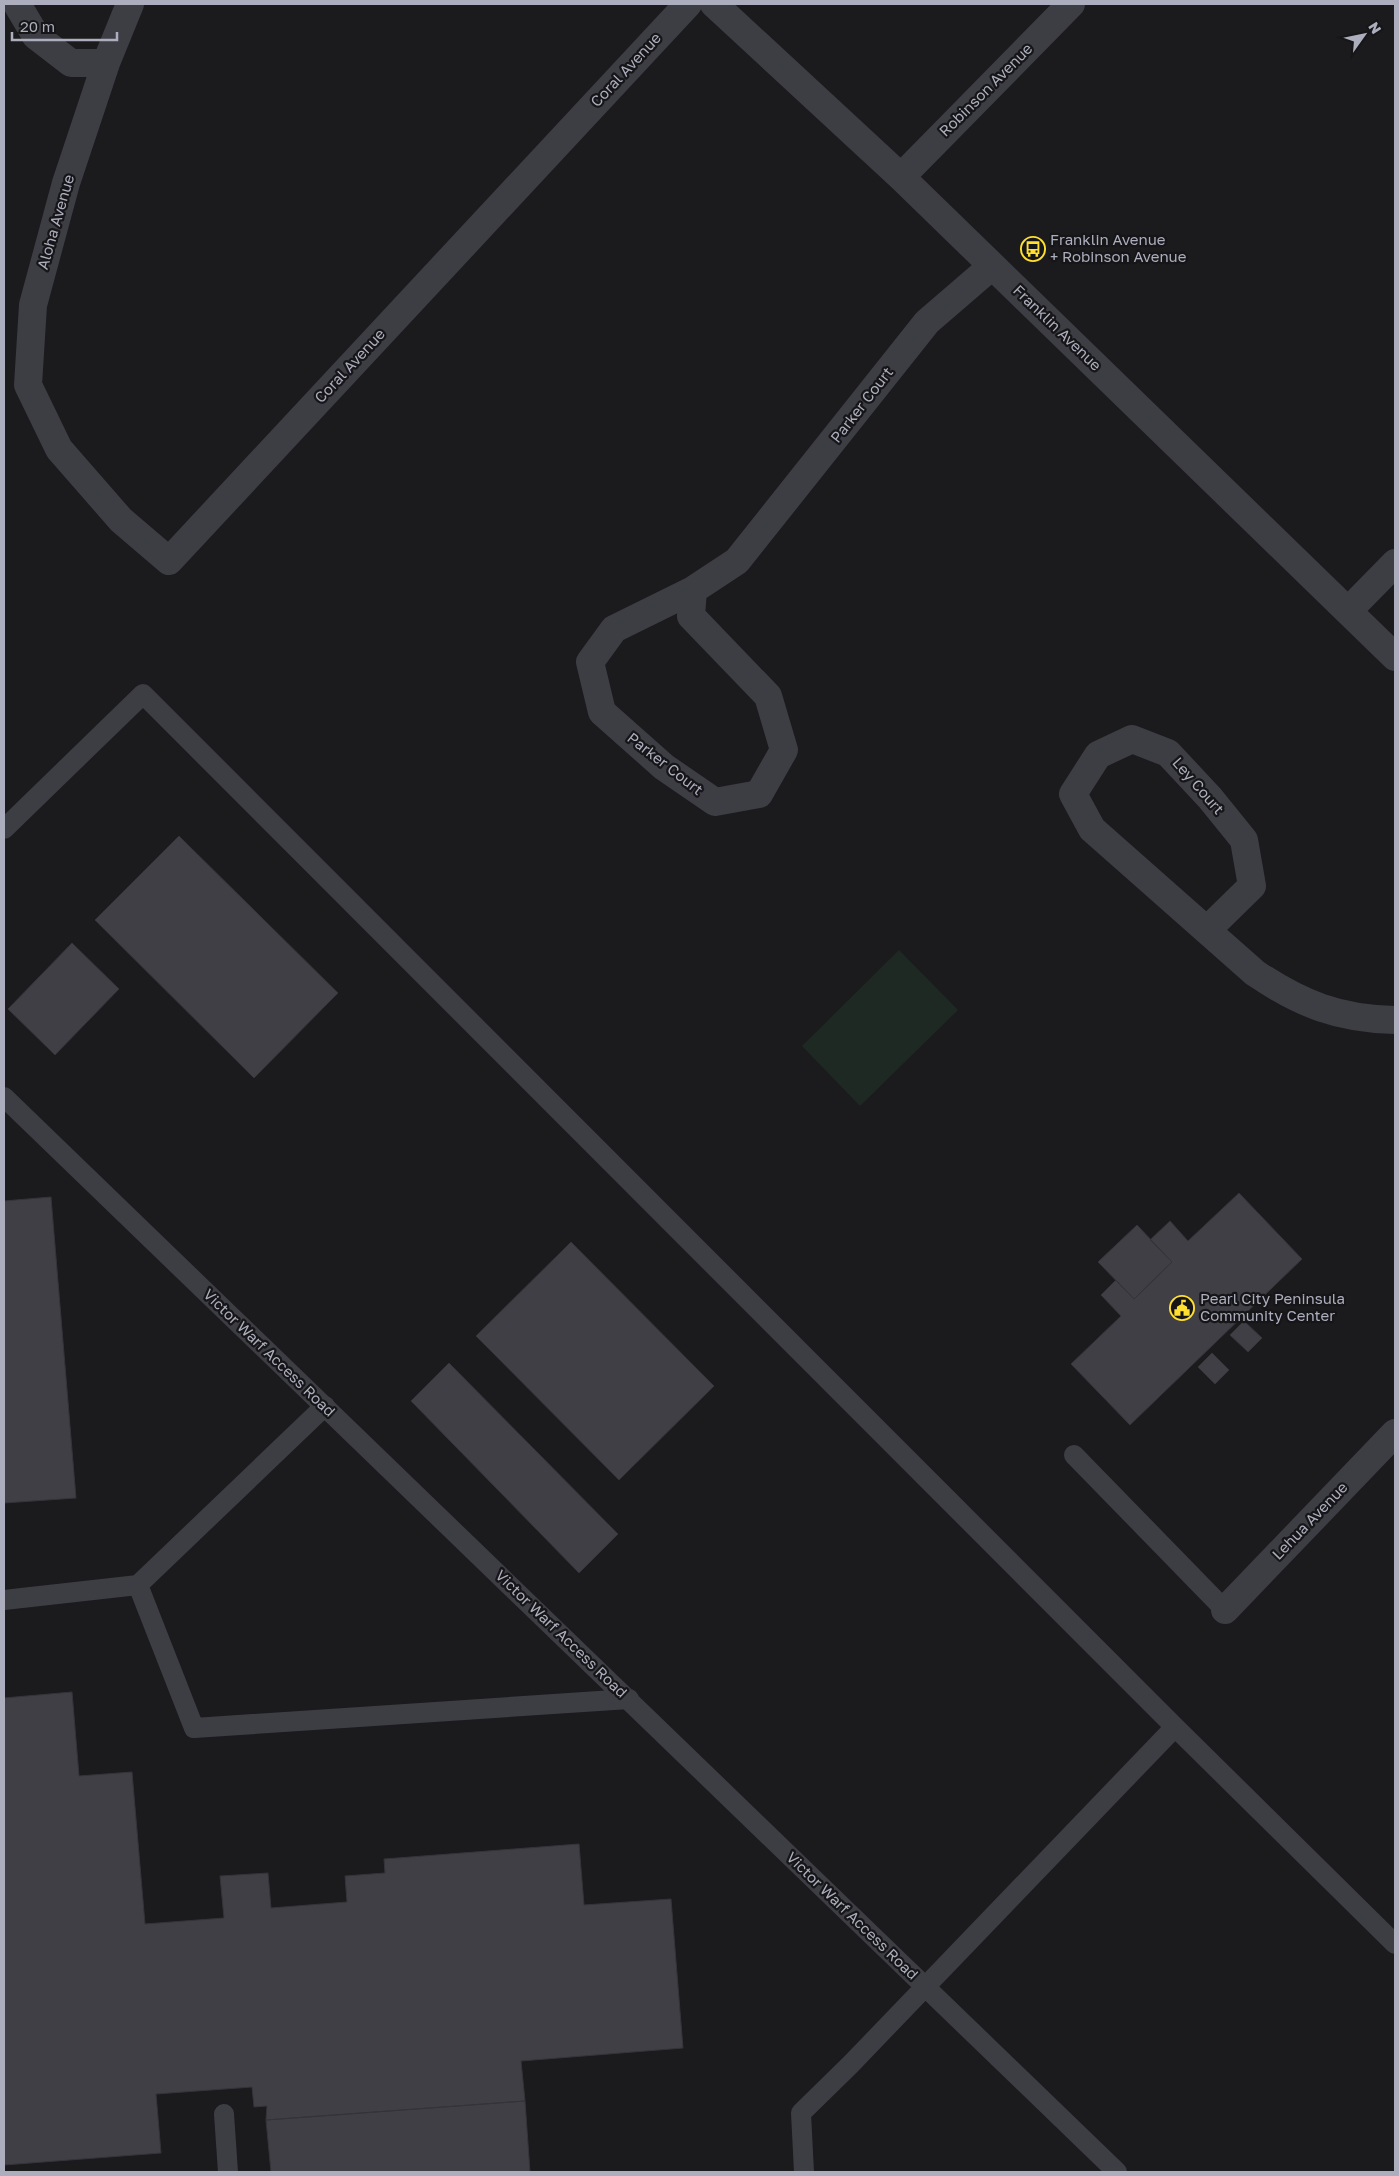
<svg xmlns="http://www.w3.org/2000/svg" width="1399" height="2176" viewBox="0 0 1399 2176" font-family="'Golos Text',sans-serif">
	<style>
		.green { fill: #1f2923 }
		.building { fill: #403f45; stroke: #353439 }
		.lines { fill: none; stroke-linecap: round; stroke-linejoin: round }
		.service { stroke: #3d3d44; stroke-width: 20 }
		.minor { stroke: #3d3d44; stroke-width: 28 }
		.labels { text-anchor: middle; stroke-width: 4.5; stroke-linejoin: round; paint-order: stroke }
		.street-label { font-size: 15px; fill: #acaebd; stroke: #161518 }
		.poi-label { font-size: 15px; fill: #acaebd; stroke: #161518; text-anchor: start }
	</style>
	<rect width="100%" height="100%" fill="#1b1a1d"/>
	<path class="green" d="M899,950L958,1010L860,1106L802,1046Z"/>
	<path class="building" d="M179,836L338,993L254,1078L95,920Z
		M72,943L119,989L55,1055L8,1009Z
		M1239,1193L1302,1259L1130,1425L1071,1364L1121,1316L1101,1295L1116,1280L1134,1299L1172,1262L1150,1240L1170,1221L1188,1241Z
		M51,1197L76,1498L4,1503V1201Z
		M1137,1225L1172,1262L1134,1299L1098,1262Z
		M571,1242L714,1386L619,1480L476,1336Z
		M1244,1321L1262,1338L1248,1352L1230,1335Z
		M1212,1353L1229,1370L1215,1384L1198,1367Z
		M449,1363L618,1534L579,1573L411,1401Z
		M72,1692L79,1776L132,1772L145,1924L224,1918L220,1876L268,1873L271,1908L347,1902L345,1876L385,1873L384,1859L579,1844L584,1905L671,1899L683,2048L521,2061L525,2101L266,2120L267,2106L254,2107L252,2087L156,2094L161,2153L4,2165V1698Z
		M525,2101L530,2172H271L266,2120Z"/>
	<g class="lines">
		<path class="service" d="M4,829L143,694L1175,1727L1395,1944
			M4,1097L1117,2172
			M1074,1455L1225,1610
			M138,1585L194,1728L629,1699
			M4,1600L138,1585L325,1406
			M224,2114L228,2172
			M804,2172L801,2113L851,2064L1175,1727"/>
		<path class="minor" d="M17,4L36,36L71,63H106
			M130,4L106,63L66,183L33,305L28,385L59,449L121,520L169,561L688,4
			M714,4L901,177L1395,657
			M901,177L1071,4
			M693,590L691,616L768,696L784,750L759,794L715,802L664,767L602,712L590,662L614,629Z
			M693,590L737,561L927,322L992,266
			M1348,611L1395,563
			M1207,930L1252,886L1244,840L1210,798L1168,753L1132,739L1098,755L1073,794L1092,829L1255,973C1301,1004 1339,1019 1395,1020
			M1225,1610L1395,1433"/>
	</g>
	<defs>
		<symbol id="bus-ring" viewBox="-11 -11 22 22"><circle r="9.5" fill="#161518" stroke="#ffe030" stroke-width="1.5"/><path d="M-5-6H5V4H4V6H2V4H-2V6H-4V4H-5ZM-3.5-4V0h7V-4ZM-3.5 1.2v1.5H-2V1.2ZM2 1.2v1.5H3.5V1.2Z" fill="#ffe030"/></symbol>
		<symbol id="civic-ring" viewBox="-11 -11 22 22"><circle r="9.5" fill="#161518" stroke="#ffe030" stroke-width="1.5"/><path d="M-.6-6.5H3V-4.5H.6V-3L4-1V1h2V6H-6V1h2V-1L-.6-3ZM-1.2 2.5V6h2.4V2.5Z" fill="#ffe030"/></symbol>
	</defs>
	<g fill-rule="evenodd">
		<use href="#bus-ring" x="1019" y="235" width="28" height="28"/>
		<use href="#civic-ring" x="1168" y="1294" width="28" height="28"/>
	</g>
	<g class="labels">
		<g class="street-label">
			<text transform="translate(626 70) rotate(-47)" y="5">Coral Avenue</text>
			<text transform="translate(986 90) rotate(-45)" y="5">Robinson Avenue</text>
			<text transform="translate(56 222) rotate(-74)" y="5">Aloha Avenue</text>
			<text transform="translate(1057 328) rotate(44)" y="5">Franklin Avenue</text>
			<text transform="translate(350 366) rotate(-47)" y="5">Coral Avenue</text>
			<text transform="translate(862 405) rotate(-52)" y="5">Parker Court</text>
			<text transform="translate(665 764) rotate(38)" y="5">Parker Court</text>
			<text transform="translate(1198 786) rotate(49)" y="5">Ley Court</text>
			<text transform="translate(269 1353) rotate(44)" y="5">Victor Warf Access Road</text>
			<text transform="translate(1310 1521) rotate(-46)" y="5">Lehua Avenue</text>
			<text transform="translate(561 1634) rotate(44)" y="5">Victor Warf Access Road</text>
			<text transform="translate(852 1916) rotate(44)" y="5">Victor Warf Access Road</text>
		</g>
		<g class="poi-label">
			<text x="1050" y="245">Franklin Avenue<tspan x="1050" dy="17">+ Robinson Avenue</tspan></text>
			<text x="1200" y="1304">Pearl City Peninsula<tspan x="1200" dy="17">Community Center</tspan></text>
		</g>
	</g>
	<rect width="1399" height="2176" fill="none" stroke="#acaebd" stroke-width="10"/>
	<g transform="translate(1364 35) rotate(57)" stroke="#161518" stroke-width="4" paint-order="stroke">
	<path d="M0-4L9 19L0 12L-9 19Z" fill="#acaebd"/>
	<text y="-8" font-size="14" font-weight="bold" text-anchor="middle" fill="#acaebd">N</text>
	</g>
	<path d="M12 32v8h105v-8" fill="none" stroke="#acaebd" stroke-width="2.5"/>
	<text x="20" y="32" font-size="15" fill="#acaebd" stroke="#161518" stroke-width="4" paint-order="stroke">20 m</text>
</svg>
